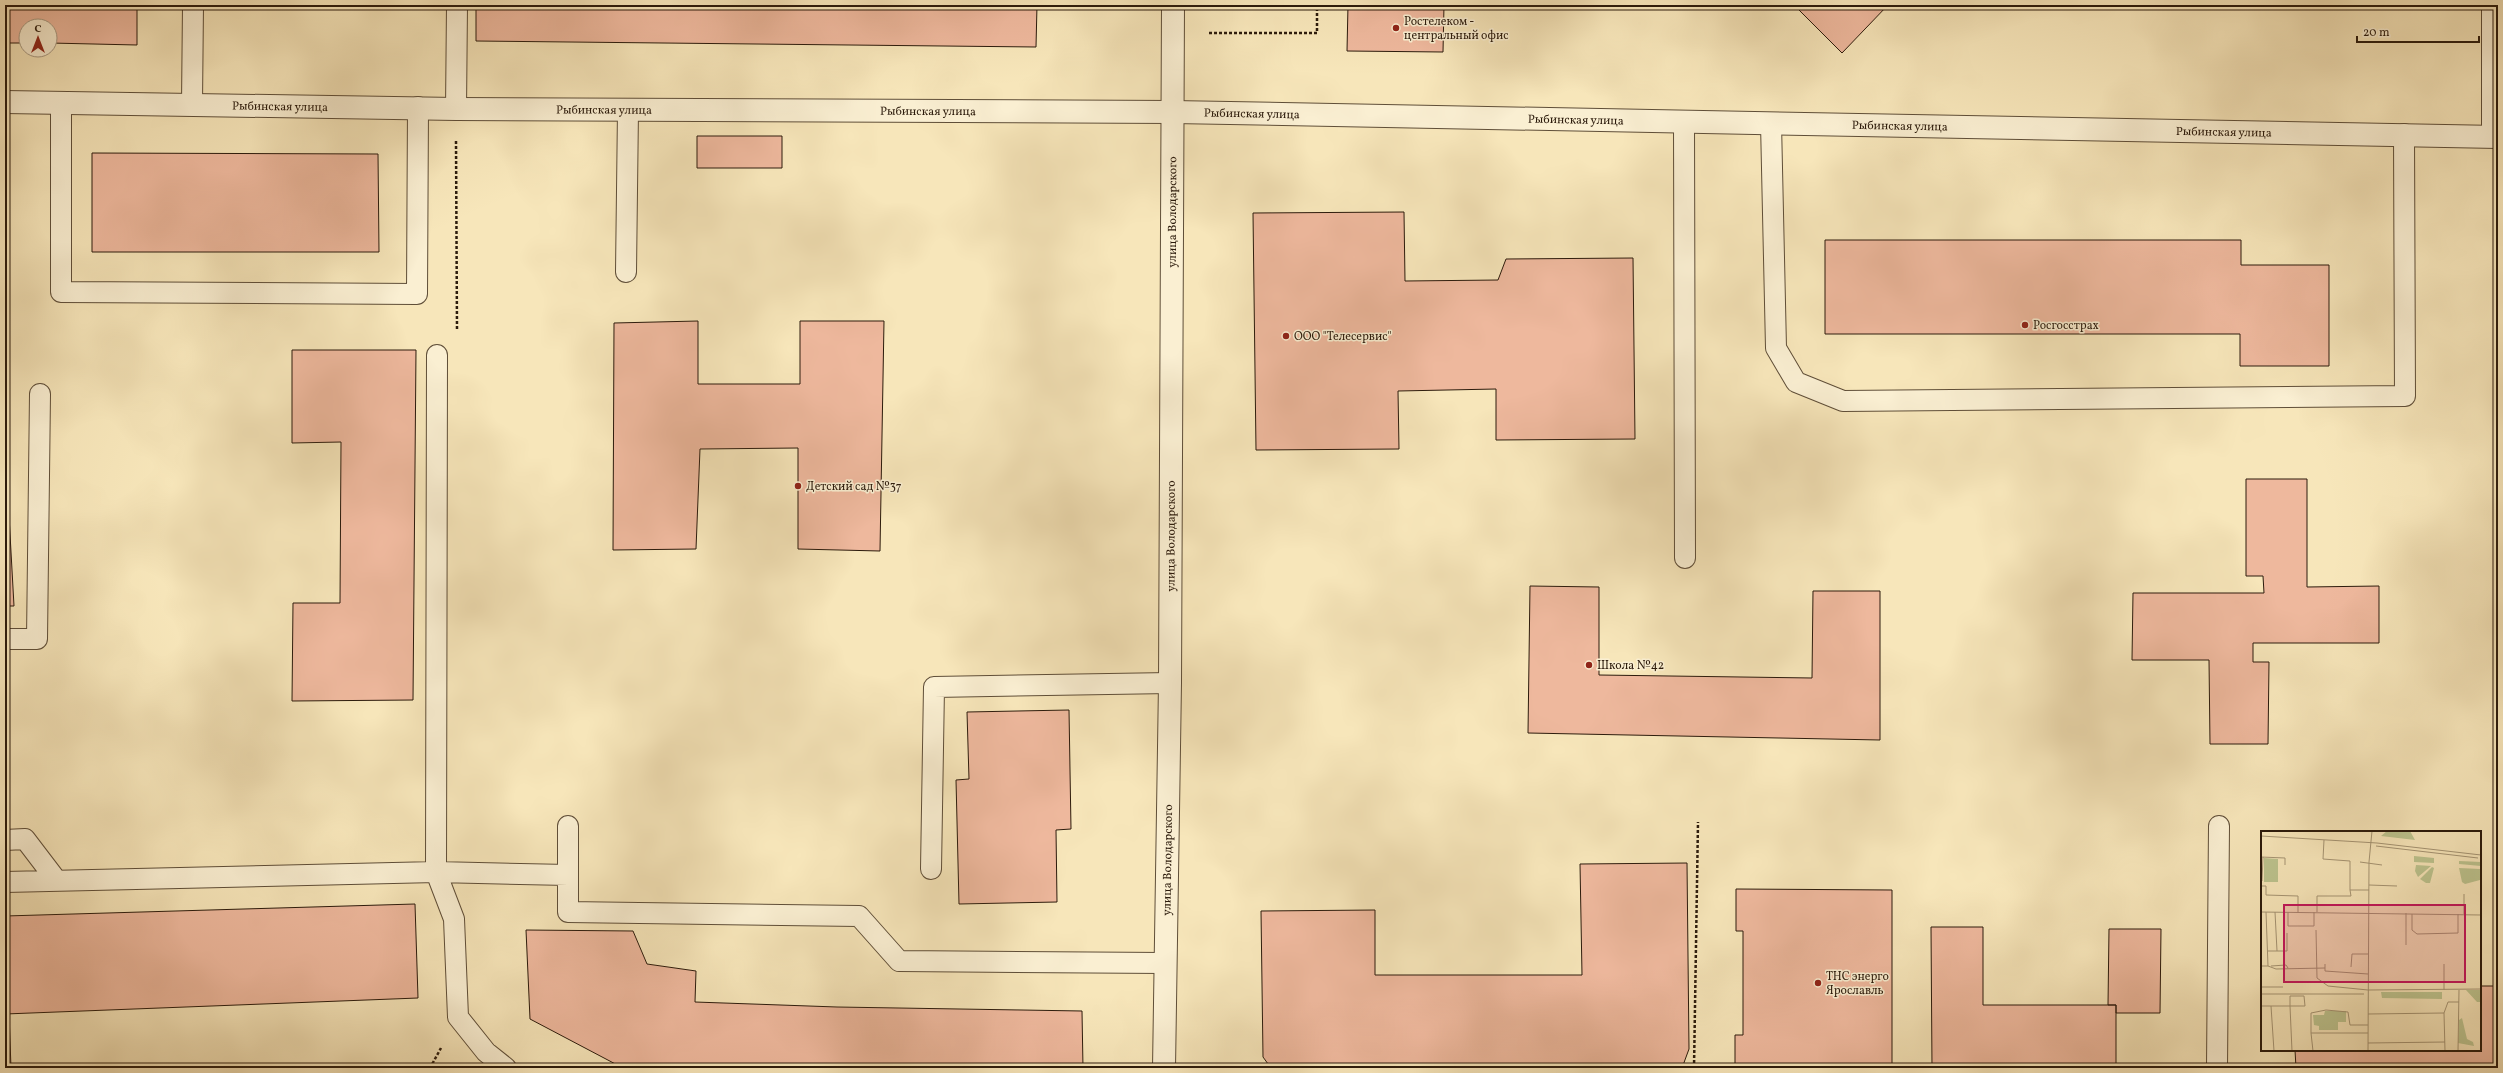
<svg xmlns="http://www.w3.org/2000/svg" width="2503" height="1073" viewBox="0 0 2503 1073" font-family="Vollkorn,serif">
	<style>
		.building { fill: #eeb89d; stroke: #2c1b0c }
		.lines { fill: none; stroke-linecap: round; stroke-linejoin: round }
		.service-casing { stroke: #5f4e38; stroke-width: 22 }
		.minor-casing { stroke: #5f4e38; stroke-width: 24 }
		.tertiary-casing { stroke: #5f4e38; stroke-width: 24 }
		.path { stroke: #2c1b0c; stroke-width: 2.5; stroke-dasharray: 3 2; stroke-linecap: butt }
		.service { stroke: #faefd2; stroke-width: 20 }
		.minor { stroke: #faefd2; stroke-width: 22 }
		.tertiary { stroke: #faefd2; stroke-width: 22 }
		.poi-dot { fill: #8f2418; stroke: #faefd2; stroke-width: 1.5 }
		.labels { text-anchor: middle; stroke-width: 3; stroke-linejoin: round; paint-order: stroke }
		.poi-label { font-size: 12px; fill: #2c1b0c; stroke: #faefd2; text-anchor: start }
		.street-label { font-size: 12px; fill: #2c1b0c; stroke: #faefd2 }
		.inset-road { fill: none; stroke: #a69574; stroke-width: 1 }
		.view { fill: #c2185b; fill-opacity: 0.15; stroke: #c2185b; stroke-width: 2 }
		.inset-edge { fill: none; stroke: #2c1b0c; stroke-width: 2 }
	</style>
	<rect width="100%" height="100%" fill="#f7e6ba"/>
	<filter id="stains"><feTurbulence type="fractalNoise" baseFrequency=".005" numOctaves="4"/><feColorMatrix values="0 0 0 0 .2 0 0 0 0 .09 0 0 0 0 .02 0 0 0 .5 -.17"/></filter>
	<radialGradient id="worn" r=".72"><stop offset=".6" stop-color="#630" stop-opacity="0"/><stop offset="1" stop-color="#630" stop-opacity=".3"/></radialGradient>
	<path class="building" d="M5,5H137V45L50,43V26H26V43H5Z
		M476,5H1037L1036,47L476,41Z
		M1348,5H1444L1443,52L1347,51Z
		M1794,5H1888L1842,53Z
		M697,136H782V168H697Z
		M92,153L378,154L379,252H92Z
		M1404,212L1405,281L1498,280L1506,259L1633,258L1635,439L1496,440V389L1398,391L1399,449L1256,450L1253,213Z
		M1825,240H2241V265H2329V366H2240V334H1825Z
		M698,321V384H800V321H884L880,551L798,549V448L700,449L696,549L613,550L614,323Z
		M292,350H416L413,700L292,701L293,603H340L341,442L292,443Z
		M5,444L14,606H5Z
		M2246,479H2307V587L2379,586V643H2253V662H2269L2268,744H2210L2209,660H2132L2133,593H2264L2263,576H2246Z
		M1530,586L1599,587V675L1812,678L1813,591H1880V740L1528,733Z
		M1069,710L1071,829L1056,830L1057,902L959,904L956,780L969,779L967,712Z
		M1687,863L1689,1049L1682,1068H1271L1263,1057L1261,911L1375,910V975H1582L1580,864Z
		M1736,889L1892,890V1068H1735V1035H1743V931H1736Z
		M415,904L418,998L5,1014V916Z
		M1931,927H1983V1005H2116V1068H1932Z
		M2109,929H2161L2160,1013H2116V1005H2108Z
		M526,930L633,931L647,964L696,971L695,1002L837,1007L1082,1011L1083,1068H623L530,1019Z
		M2480,986H2498V1068H2296L2295,1050H2480Z
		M9,1013L11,1068H5V1014Z"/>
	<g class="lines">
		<defs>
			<path id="service" d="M2492,5V136
				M61,103V292L417,294L418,107
				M192,103L193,5
				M456,109L457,5
				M1684,122L1685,558
				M1771,123L1776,348L1796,382L1843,401L2405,396L2404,134
				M626,272L628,110
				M437,355L436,872L454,919L458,1017L486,1052L506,1068
				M5,639H37L40,394
				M568,826V912L859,916L899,961L1164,963
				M5,840L25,839L57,881
				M931,869L934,687L1170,683
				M5,882L436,872L568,875
				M2217,1068L2219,826"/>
			<g id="minor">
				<path id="s1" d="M5,102L456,109L1173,112L2498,137"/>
			</g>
			<g id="tertiary">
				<path id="s2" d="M1164,1068L1170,683L1173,5"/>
			</g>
		</defs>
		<use href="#service" class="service-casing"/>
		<use href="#minor" class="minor-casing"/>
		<use href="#tertiary" class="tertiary-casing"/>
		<path class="path" d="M1209,33H1317V5
			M456,141L457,330
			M430,1068L441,1048
			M1694,1068L1698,822"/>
		<use href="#service" class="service"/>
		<use href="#minor" class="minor"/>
		<use href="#tertiary" class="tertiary"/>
	</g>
	<g class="poi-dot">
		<circle cx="1396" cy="28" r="4"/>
		<circle cx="2025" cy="325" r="4"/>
		<circle cx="1286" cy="336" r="4"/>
		<circle cx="798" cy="486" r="4"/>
		<circle cx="1589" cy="665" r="4"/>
		<circle cx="1818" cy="983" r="4"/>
	</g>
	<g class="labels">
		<g class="poi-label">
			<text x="1404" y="25">Ростелеком -<tspan x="1404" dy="14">центральный офис</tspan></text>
			<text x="2033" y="329">Росгосстрах</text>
			<text x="1294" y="340">ООО "Телесервис"</text>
			<text x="806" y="490">Детский сад №37</text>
			<text x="1597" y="669">Школа №42</text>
			<text x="1826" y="980">ТНС энерго<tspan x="1826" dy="14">Ярославль</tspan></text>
		</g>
		<g class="street-label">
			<text dy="4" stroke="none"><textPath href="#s1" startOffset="275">Рыбинская улица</textPath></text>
			<text dy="4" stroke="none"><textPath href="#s1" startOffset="599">Рыбинская улица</textPath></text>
			<text dy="4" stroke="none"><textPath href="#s1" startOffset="923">Рыбинская улица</textPath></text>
			<text dy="4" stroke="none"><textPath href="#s1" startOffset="1247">Рыбинская улица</textPath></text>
			<text dy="4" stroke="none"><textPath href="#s1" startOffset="1571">Рыбинская улица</textPath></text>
			<text dy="4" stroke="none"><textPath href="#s1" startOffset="1895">Рыбинская улица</textPath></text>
			<text dy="4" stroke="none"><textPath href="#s1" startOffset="2219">Рыбинская улица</textPath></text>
			<text dy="4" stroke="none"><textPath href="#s2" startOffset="856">улица Володарского</textPath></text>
			<text dy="4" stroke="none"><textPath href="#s2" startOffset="532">улица Володарского</textPath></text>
			<text dy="4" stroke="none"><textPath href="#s2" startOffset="208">улица Володарского</textPath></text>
		</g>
	</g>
	<g transform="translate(2261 831)">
		<rect width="220" height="220" fill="#f7e6ba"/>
		<path d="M126,0H149L154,9L120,5ZM153,25L173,27V32L153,31ZM3,27L17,28V51H3ZM198,30L220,31V35L198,33ZM155,34L170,35L157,46L154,40ZM171,36L173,37L169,52H165L159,48ZM198,37L219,38V49L204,53L201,51ZM205,159H220V171H216ZM120,161H181V168L121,167ZM64,180H85V191H77V199H58V195L53,194L52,184H63ZM201,187L206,208L212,211L213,215L197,212L198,189Z" fill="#bdc48f"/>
		<path class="inset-road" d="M0,5L116,12L220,24M63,9L62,28L89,30V59M115,15L217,27M0,26L24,27V34M99,31L121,34M1,50L2,26M108,54L136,55M0,55H5V64L37,65V81M203,63V83M0,81L220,84M14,81L16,120M27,81V95H53V81M56,81V65H90L89,59H108M145,82V114M151,83V99L156,103L197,102V83M55,99L56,147L67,155L107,159L220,158M7,120H26V102M64,133V140L107,143M0,135H7L5,81M7,135L15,138L64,137M10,135L25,134L27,137M90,136L91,123H108M0,156H22M183,159V133M0,163H103M0,175H44L43,165H29V175L31,220M10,175L13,220M183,182L184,220M107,183L183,182L187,171H198M50,202V182L65,179L87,181L89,194H107M107,212L184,211M52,220L50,202H107M107,220L108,31L111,0M197,220L198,159"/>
		<path class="view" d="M23,74H204V151H23Z"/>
		<rect width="220" height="220" class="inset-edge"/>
	</g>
	<rect width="2503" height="1073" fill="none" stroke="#f7e6ba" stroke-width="20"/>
	<rect x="6" y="6" width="2491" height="1061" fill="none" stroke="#2c1b0c" stroke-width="2"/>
	<rect x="10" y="10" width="2483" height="1053" fill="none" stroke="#2c1b0c"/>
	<g transform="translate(38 38)"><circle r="19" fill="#faefd2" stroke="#a89a83"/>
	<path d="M0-3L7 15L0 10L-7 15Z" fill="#8f2418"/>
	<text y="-6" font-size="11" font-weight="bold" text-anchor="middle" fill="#2c1b0c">С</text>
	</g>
	<path d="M2357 36v6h122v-6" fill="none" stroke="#2c1b0c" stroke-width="2"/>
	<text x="2363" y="36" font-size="12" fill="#2c1b0c" stroke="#faefd2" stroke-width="3" paint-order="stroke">20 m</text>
	<rect width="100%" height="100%" filter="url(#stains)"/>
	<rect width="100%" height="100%" fill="url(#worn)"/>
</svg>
